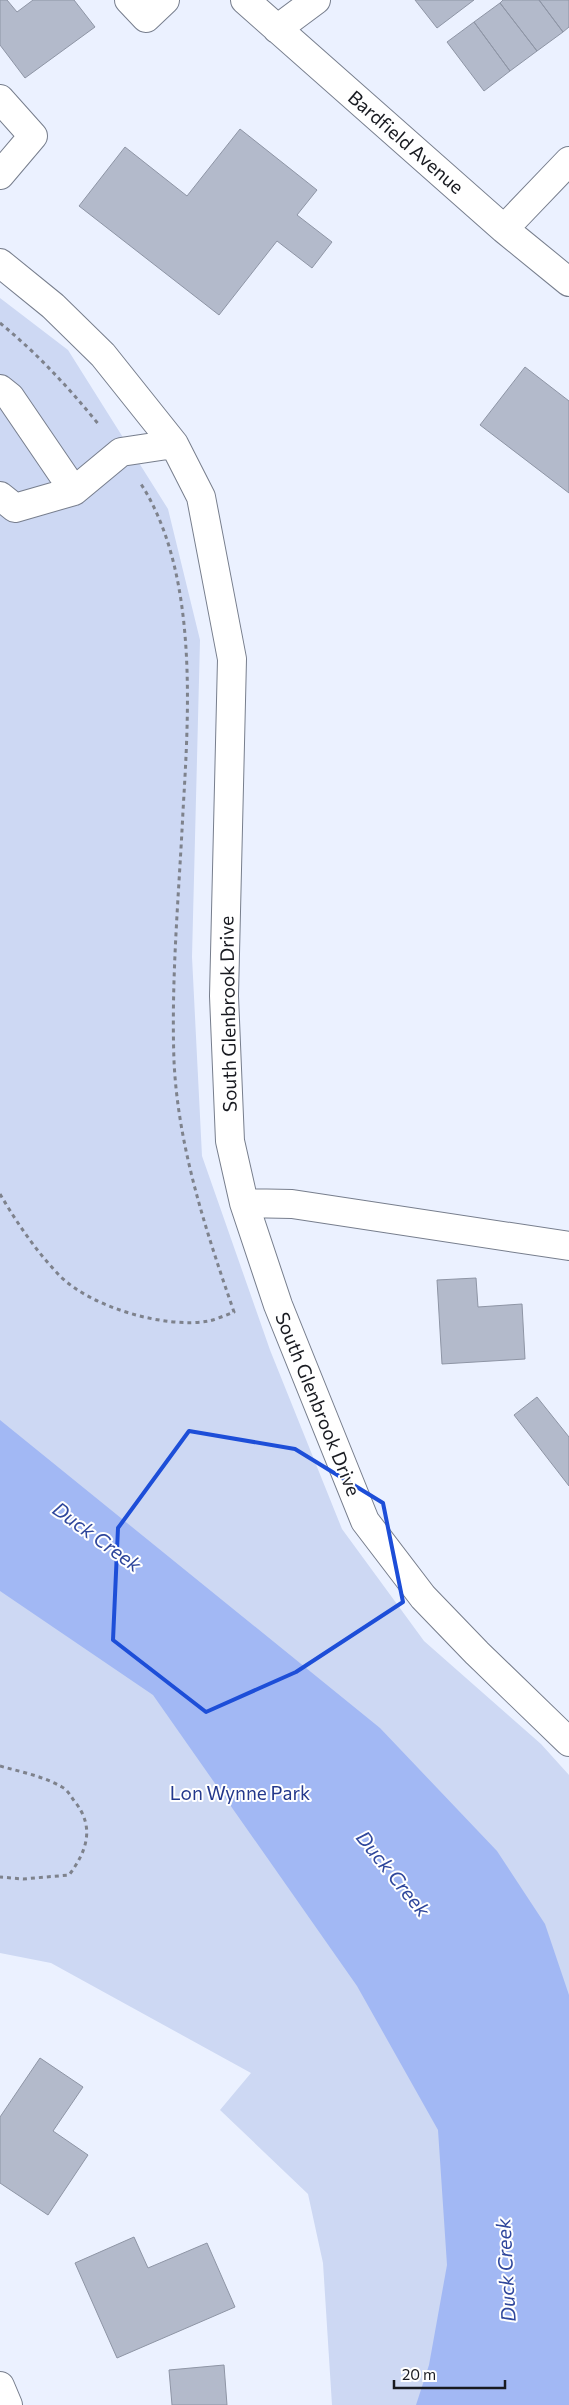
<svg xmlns="http://www.w3.org/2000/svg" width="569" height="2405" viewBox="0 0 569 2405" font-family="Commissioner,sans-serif">
	<style>
		.green { fill: #cdd8f3 }
		.water { fill: #a2b8f4 }
		.building { fill: #b3bacb; stroke: #8e95a5 }
		.lines { fill: none; stroke-linecap: round; stroke-linejoin: round }
		.minor-casing { stroke: #777e8d; stroke-width: 30 }
		.path { stroke: #7e828c; stroke-width: 3; stroke-dasharray: 4 4; stroke-linecap: butt }
		.minor { stroke: #fff; stroke-width: 28 }
		.marked { fill: none; stroke: #1d4ed8; stroke-width: 4; stroke-linejoin: round }
		.labels { text-anchor: middle; stroke-width: 4; stroke-linejoin: round; paint-order: stroke }
		.street-label { font-size: 19px; fill: #181a20; stroke: #fff }
		.park-label { font-size: 19px; fill: #23388c; stroke: #fff }
		.water-label { font-size: 20px; font-style: italic; fill: #2f479c; stroke: #fff }
	</style>
	<rect width="100%" height="100%" fill="#ebf1ff"/>
	<path class="green" d="M0,298L68,350L168,509L200,640L192,957L202,1156L270,1350L342,1529L424,1641L541,1744L569,1775V2405H332L323,2263L308,2194L220,2110L251,2073L51,1963L0,1953Z"/>
	<path class="water" d="M0,1420L380,1728L497,1851L545,1924L569,1995V2405H416L429,2365L447,2265L438,2130L357,1986L153,1695L0,1591Z"/>
	<path class="building" d="M0,0H7L17,12L33,0H74L95,27L25,78L0,45Z
		M415,0H474L437,28Z
		M503,0H539L563,32L537,51L500,3Z
		M539,0H569V27L563,32Z
		M500,3L537,51L510,71L474,22Z
		M474,22L510,71L484,91L447,42Z
		M240,129L317,190L297,215L332,242L312,268L277,241L219,315L79,206L125,147L187,196Z
		M525,367L569,401V493L480,425Z
		M476,1278L478,1307L522,1304L525,1359L442,1364L437,1280Z
		M537,1397L569,1437V1486L514,1415Z
		M40,2058L83,2087L53,2131L88,2155L48,2215L0,2183V2117Z
		M134,2237L148,2268L207,2243L235,2307L117,2358L75,2263Z
		M224,2365L227,2405H172L169,2370Z"/>
	<g class="lines">
		<defs>
			<path id="minor" d="M129,0L146,18L165,0
				M245,0L504,229L569,282
				M277,29L316,0
				M0,99L33,136L0,175
				M504,229L569,161
				M0,263L53,306L103,355L174,444L201,497L232,659L224,996L230,1141L244,1203L278,1305L365,1521L423,1597L477,1653L569,1742
				M0,389L10,397L74,491
				M0,496L15,508L74,491L121,452L174,444
				M244,1203L292,1204L569,1246
				M0,2386L8,2405"/>
		</defs>
		<use href="#minor" class="minor-casing"/>
		<path class="path" d="M0,323C39,355 68,387 100,426
			M0,1194C17,1223 36,1251 59,1275C90,1307 165,1329 209,1321C217,1319 226,1315 234,1312C206,1231 178,1147 174,1061C171,978 179,894 183,811C189,710 198,573 141,484
			M0,1766C21,1772 43,1776 62,1787C68,1790 71,1797 75,1802C95,1827 87,1851 69,1875L23,1879L0,1877"/>
		<use href="#minor" class="minor"/>
	</g>
	<path class="marked" d="M189,1431L295,1449L383,1503L403,1602L296,1672L206,1712L113,1640L118,1528Z"/>
	<g class="labels">
		<g class="street-label">
			<text transform="translate(406 142) rotate(41)" y="7">Bardfield Avenue</text>
			<text transform="translate(228 1014) rotate(-91)" y="7">South Glenbrook Drive</text>
			<text transform="translate(318 1404) rotate(68)" y="7">South Glenbrook Drive</text>
		</g>
		<g class="park-label">
			<text x="240" y="1800">Lon Wynne Park</text>
		</g>
		<g class="water-label">
			<text transform="translate(97 1537) rotate(36)" y="7">Duck Creek</text>
			<text transform="translate(393 1874) rotate(51)" y="7">Duck Creek</text>
			<text transform="translate(506 2270) rotate(-93)" y="7">Duck Creek</text>
		</g>
	</g>
	<path d="M394 2380v8h111v-8" fill="none" stroke="#181a20" stroke-width="2.5"/>
	<text x="402" y="2380" font-size="15" fill="#181a20" stroke="#ffffff" stroke-width="4" paint-order="stroke">20 m</text>
</svg>
